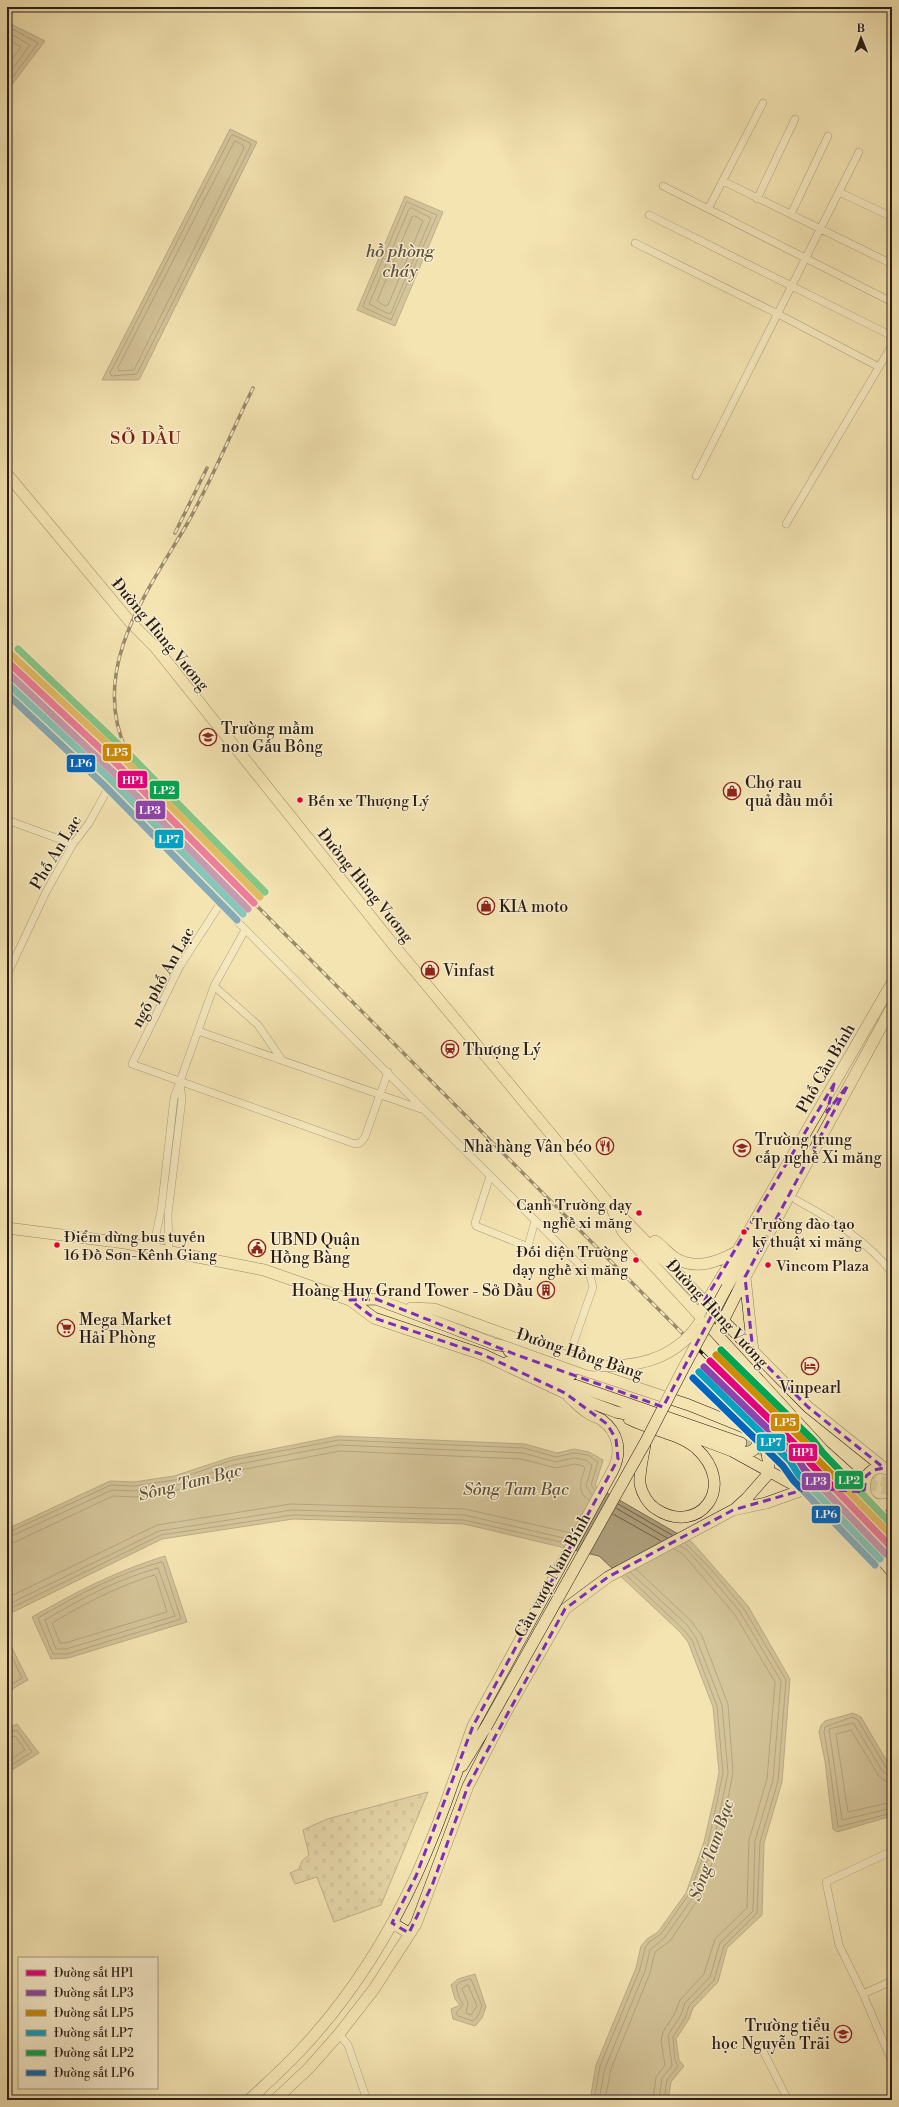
<svg xmlns="http://www.w3.org/2000/svg" width="899" height="2107" viewBox="0 0 899 2107" font-family="'Libre Bodoni',serif">
	<style>
		.cemetery { fill: url(#cemetery-stones); stroke: #7d7056 }
		.water { fill: #afa07d; stroke: #796c54 }
		.lines { fill: none; stroke-linecap: round; stroke-linejoin: round }
		.shore { stroke: #6c5e4a; stroke-width: 1 }
		.primary-tunnel { stroke: #cbbc93; stroke-width: 11; stroke-dasharray: 11 5.5; stroke-linecap: butt }
		.street-casing { stroke: #5c4f3d; stroke-width: 8 }
		.secondary-casing { stroke: #291d16; stroke-width: 12 }
		.primary-casing { stroke: #291d16; stroke-width: 12 }
		.street { stroke: #f8edcd; stroke-width: 7 }
		.secondary { stroke: #f8edcd; stroke-width: 10 }
		.primary { stroke: #f4e4b2; stroke-width: 11 }
		.rail-casing { stroke: #291d16; stroke-width: 3.5 }
		.rail { stroke: #f8edcd; stroke-width: 2; stroke-dasharray: 6; stroke-linecap: butt }
		.primary-bridge-casing { stroke: #291d16; stroke-width: 12; stroke-linecap: butt }
		.primary-bridge { stroke: #f4e4b2; stroke-width: 11 }
		.rail-1-casing { stroke: #f8edcd; stroke-width: 10 }
		.rail-2-casing { stroke: #f8edcd; stroke-width: 10 }
		.rail-3-casing { stroke: #f8edcd; stroke-width: 10 }
		.rail-4-casing { stroke: #f8edcd; stroke-width: 10 }
		.rail-5-casing { stroke: #f8edcd; stroke-width: 10 }
		.rail-6-casing { stroke: #f8edcd; stroke-width: 10 }
		.rail-1 { stroke: #e5007d; stroke-width: 7 }
		.rail-2 { stroke: #8e44ad; stroke-width: 7 }
		.rail-3 { stroke: #ce8b04; stroke-width: 7 }
		.rail-4 { stroke: #02a2c5; stroke-width: 7 }
		.rail-5 { stroke: #00a651; stroke-width: 7 }
		.rail-6 { stroke: #0065bd; stroke-width: 7 }
		.marked { fill: none; stroke: #7b2cbf; stroke-width: 3; stroke-dasharray: 8 5; stroke-linejoin: round }
		.bus-dot { fill: #e4002b; stroke: #f8edcd; stroke-width: 1.5 }
		.labels { text-anchor: middle; stroke-width: 3; stroke-linejoin: round; paint-order: stroke }
		.bus-label { font-size: 15px; fill: #291d16; stroke: #f8edcd; text-anchor: start }
		.street-label { font-size: 16px; fill: #291d16; stroke: #f8edcd }
		.poi-label { font-size: 16px; fill: #291d16; stroke: #f8edcd; text-anchor: start }
		.water-label { font-size: 17px; font-style: italic; fill: #5f513f; stroke: #f8edcd }
		.quarter-label { font-size: 18px; letter-spacing: 1px; fill: #7a1f14; stroke: #f8edcd }
		.line-badge { stroke: #f8edcd; stroke-width: 1.5 }
		.badge-label { font-size: 11px; text-anchor: middle; font-weight: bold; fill: #fff }
	</style>
	<defs>
		<pattern id="cemetery-stones" width="16" height="16" patternUnits="userSpaceOnUse"><rect width="16" height="16" fill="#d1c297"/><path d="M2 7V4a2 2 0 0 1 4 0v3zM10 15v-3a2 2 0 0 1 4 0v3z" fill="#b3a681"/></pattern>
	</defs>
	<rect width="100%" height="100%" fill="#f4e4b2"/>
	<filter id="stains"><feTurbulence type="fractalNoise" baseFrequency=".005" numOctaves="4"/><feColorMatrix values="0 0 0 0 .2 0 0 0 0 .09 0 0 0 0 .02 0 0 0 .5 -.17"/></filter>
	<radialGradient id="worn" r=".72"><stop offset=".6" stop-color="#630" stop-opacity="0"/><stop offset="1" stop-color="#630" stop-opacity=".3"/></radialGradient>
	<path class="cemetery" d="M428,1792L381,1905L334,1922L317,1877L295,1884L290,1873L299,1869L302,1861L309,1855L303,1830L327,1819Z"/>
	<path class="water" d="M7,22L45,41L7,91Z
		M230,129L257,142L139,380H102Z
		M405,196L443,212L395,326L357,310Z
		M338,1436L525,1444L557,1453L574,1449L589,1452L603,1460L595,1486L692,1542L748,1606L790,1679L782,1782L764,1843L762,1915L727,1948L718,1982L693,2008L689,2019L676,2039L679,2060L684,2066L671,2082L668,2100H590L596,2065L636,1968L641,1946L647,1939L658,1932L686,1893L704,1842L715,1794L719,1772L713,1707L688,1642L680,1632L599,1556L464,1524L293,1519L162,1539L7,1615V1529L110,1481L134,1482L174,1476L232,1457Z
		M165,1556L187,1622L68,1658L51,1659L32,1617C76,1592 116,1571 165,1556Z
		M7,1638L28,1680L7,1692Z
		M853,1713L861,1717L892,1770V1816L837,1832L833,1829L825,1761L819,1732L821,1725L825,1721Z
		M17,1724L39,1753L7,1773V1729Z
		M475,1974L486,2007L482,2018L475,2026L453,2019L451,2009L460,2005L455,1999L451,1985L458,1979Z"/>
	<g class="lines">
		<path class="shore" d="M7,26L38,43L7,85
			M7,32L30,45L7,76
			M7,39L21,47L7,66
			M233,135L250,143L251,145L137,374L111,376L110,373L231,136Z
			M235,141L243,145L244,148L134,370L119,371L118,368Z
			M407,202L437,215L391,320L363,307Z
			M412,208L431,218L391,313L389,314L369,304L409,209Z
			M415,216L423,221L388,305L385,306L377,301L412,217Z
			M618,1504L672,1535
			M616,1508L667,1538
			M613,1514L661,1541
			M7,1533L111,1485L134,1486L175,1480L233,1460L339,1440L524,1448L556,1457L574,1453L588,1455L598,1462L591,1485L594,1490
			M7,1538L112,1490L135,1491L176,1485L234,1465L339,1445L523,1453L556,1462L574,1458L586,1460L592,1465L586,1486L592,1495
			M7,1544L15,1542L113,1496L136,1497L177,1490L235,1471L340,1451L522,1459L556,1468L575,1464L583,1466L585,1468C581,1480 576,1492 589,1500
			M161,1562L163,1563L181,1619L67,1654H53L38,1618C77,1595 117,1574 161,1562Z
			M158,1568L175,1616L66,1649H56L45,1620C80,1599 118,1579 158,1568Z
			M154,1575L156,1577L167,1612L65,1643H60L52,1623C84,1604 118,1586 154,1575Z
			M7,1598L157,1525L291,1504L465,1509L571,1533
			M7,1605L159,1531L292,1510L465,1515L568,1539
			M7,1610L161,1535L293,1515L464,1520L565,1543
			M7,1646L22,1678L7,1687
			M7,1733L17,1730L32,1752L7,1768
			M7,1738L15,1736L25,1750L7,1762
			M892,1771L887,1769L858,1720L852,1717L825,1727L824,1732L829,1761L838,1827L892,1813
			M892,1776L883,1772L854,1724L852,1723L829,1729L842,1820L892,1808
			M892,1782L885,1781L879,1776L851,1730L836,1734L848,1812L892,1802
			M471,1979L482,2006L478,2016L473,2021L458,2016L456,2013L463,2005L459,1997L456,1986L460,1982Z
			M468,1985L477,2006L471,2015L466,2013L468,2003L462,1989Z
			M594,2100L600,2066L640,1969L645,1948L649,1942L661,1934L689,1894L708,1844L723,1773L717,1706L692,1640L683,1629L626,1575
			M599,2100L605,2068L645,1971L650,1950L665,1937L694,1896L713,1845L728,1773L722,1705L696,1638L687,1625L630,1572
			M605,2100L611,2069L650,1973L655,1952L670,1941L699,1898L718,1847L733,1773L728,1704L702,1636L691,1621L636,1569
			M653,2100L656,2077L665,2065L661,2041L663,2032L675,2013L680,2000L704,1974L715,1939L747,1908L749,1840L767,1779L775,1682L735,1615L683,1554L674,1549
			M659,2100L662,2078L672,2066L668,2035L681,2015L685,2003L710,1977L720,1943L753,1911L755,1841L773,1780L781,1681L740,1612L706,1571L686,1549L680,1546
			M664,2100L667,2080L678,2066L675,2060L673,2037L685,2018L689,2006L714,1980L724,1946L757,1913L760,1842L778,1781L786,1680L744,1609L710,1568L685,1543"/>
		<path class="primary-tunnel" d="M741,1443L805,1466L892,1491
			M865,1477L892,1483"/>
		<defs>
			<path id="street" d="M723,181L892,264
				M663,186L892,302
				M839,192L892,217
				M757,199L795,119
				M708,209L763,103
				M791,214L828,136
				M649,215L892,336
				M635,243L778,314L879,367
				M696,476L859,152
				M786,524L892,345
				M7,696L35,720
				M7,820L73,844
				M7,975L46,892L73,844L89,823L120,767
				M214,986L258,1025L282,1060
				M198,1031L421,1109
				M388,1072L365,1137L360,1143L355,1144L132,1064L180,966L220,904L423,1109L590,1275L593,1287L571,1350
				M7,1101V1102
				M490,1176L475,1223L476,1226L526,1246H528L535,1221
				M796,1200C831,1219 868,1241 892,1273
				M153,1249L161,1210L174,1098L214,986L245,930
				M169,1252L168,1214L182,1099L180,1083
				M892,1851L826,1882L839,1945L863,1994L892,2062
				M863,1994L892,1981
				M339,2034L348,2045L367,2100
				M762,2049L788,2100"/>
			<path id="secondary" d="M817,1488L892,1572
				M872,1502L892,1527"/>
			<path id="primary" d="M7,474L131,623L155,647L395,947L610,1205L808,1407L884,1468
				M613,1211L623,1232L823,1450L863,1486
				M7,1228L125,1243L264,1270L350,1300L374,1318L484,1355L565,1393L616,1412L645,1418L732,1451L794,1485L864,1492
				M655,1241C663,1246 669,1255 677,1259C697,1270 717,1262 736,1252
				M745,1277L753,1352
				M727,1287L805,1150
				M350,1300L376,1299L494,1344L520,1349L689,1405L773,1439L793,1457L802,1462L810,1463L823,1450
				M411,1308L434,1309L470,1322
				M699,1314L738,1250L892,983
				M721,1325L745,1277L892,1007
				M509,1351L571,1375
				M508,1362L741,1443
				M629,1419C650,1430 678,1433 696,1448C739,1487 698,1537 656,1509C648,1504 642,1494 640,1484C639,1472 643,1457 645,1445
				M737,1452C751,1454 761,1450 756,1434
				M892,1471C856,1453 855,1519 892,1502
				M735,1509L747,1498L769,1473C768,1455 768,1448 756,1433
				M462,1766L486,1727
				M392,1923L409,1933
				M249,2100C266,2084 283,2069 299,2052C347,2001 387,1939 416,1876C430,1845 443,1812 454,1780C461,1762 466,1744 473,1726L613,1470C622,1452 619,1433 602,1420C597,1417 592,1416 588,1413C581,1409 575,1402 569,1397
				M275,2100L309,2068L339,2034L374,1989L416,1924L468,1786L506,1712L565,1609L608,1577L733,1510L766,1503L808,1488"/>
		</defs>
		<use href="#street" class="street-casing"/>
		<use href="#secondary" class="secondary-casing"/>
		<use href="#primary" class="primary-casing"/>
		<use href="#street" class="street"/>
		<use href="#secondary" class="secondary"/>
		<use href="#primary" class="primary"/>
		<defs>
			<path id="rail" d="M175,533L207,468
				M162,804C150,788 136,771 127,752C88,670 147,592 187,524C212,480 231,433 253,388
				M254,903L710,1361"/>
		</defs>
		<use href="#rail" class="rail-casing"/>
		<use href="#rail" class="rail"/>
		<defs>
			<path id="primary-bridge" d="M470,1322L590,1365C633,1369 675,1361 700,1322
				M486,1727L646,1441L683,1369L727,1287"/>
		</defs>
		<use href="#primary-bridge" class="primary-bridge-casing"/>
		<use href="#primary-bridge" class="primary-bridge"/>
		<defs>
			<path id="rail-1" d="M7,661L120,767L254,903
				M710,1361L802,1451L810,1463L892,1548"/>
			<path id="rail-2" d="M7,672L114,773L248,909
				M704,1367L796,1456L804,1469L886,1554"/>
			<path id="rail-3" d="M12,655L126,761L260,897
				M716,1355L808,1445L816,1458L892,1536"/>
			<path id="rail-4" d="M7,683L109,778L243,914
				M699,1372L790,1461L798,1474L880,1559"/>
			<path id="rail-5" d="M18,649L131,756L265,892
				M721,1350L813,1440L823,1453L892,1525"/>
			<path id="rail-6" d="M7,694L103,784L237,920
				M693,1378L783,1466L793,1480L875,1565"/>
		</defs>
		<use href="#rail-1" class="rail-1-casing"/>
		<use href="#rail-2" class="rail-2-casing"/>
		<use href="#rail-3" class="rail-3-casing"/>
		<use href="#rail-4" class="rail-4-casing"/>
		<use href="#rail-5" class="rail-5-casing"/>
		<use href="#rail-6" class="rail-6-casing"/>
		<use href="#rail-1" class="rail-1"/>
		<use href="#rail-2" class="rail-2"/>
		<use href="#rail-3" class="rail-3"/>
		<use href="#rail-4" class="rail-4"/>
		<use href="#rail-5" class="rail-5"/>
		<use href="#rail-6" class="rail-6"/>
	</g>
	<path d="M0 0H899V2107H0ZM834,1084L827,1112L848,1085L745,1277L753,1352L808,1407L884,1468L874,1470L866,1476L864,1492L810,1488L733,1510L608,1577L565,1609L468,1786L433,1883L409,1933L392,1923L416,1876L473,1726L618,1459L616,1439L607,1424L565,1393L484,1355L374,1318L350,1300L376,1299L517,1355L663,1407L714,1311L705,1300Z" fill="#f4e4b2" fill-opacity=".55" fill-rule="evenodd"/>
	<path class="marked" d="M834,1084L827,1112L848,1085L745,1277L753,1352L808,1407L884,1468L874,1470L866,1476L864,1492L810,1488L733,1510L608,1577L565,1609L468,1786L433,1883L409,1933L392,1923L416,1876L473,1726L618,1459L616,1439L607,1424L565,1393L484,1355L374,1318L350,1300L376,1299L517,1355L663,1407L714,1311L705,1300Z"/>
	<defs>
		<symbol id="school-ring" viewBox="-11 -11 22 22"><circle r="9.5" fill="#f8edcd" stroke="#8f2418" stroke-width="1.5"/><path d="M0-5L7-2L0 1L-7-2ZM-4 1L0 2.5L4 1V4Q0 6-4 4Z" fill="#8f2418"/></symbol>
		<symbol id="shop-ring" viewBox="-11 -11 22 22"><circle r="9.5" fill="#f8edcd" stroke="#8f2418" stroke-width="1.5"/><path d="M-5-2.5h2.3a2.7 3.5 0 0 1 5.4 0H5L5.5 6h-11ZM-1.5-2.5h3a1.5 2.3 0 0 0-3 0Z" fill="#8f2418"/></symbol>
		<symbol id="station-ring" viewBox="-11 -11 22 22"><circle r="9.5" fill="#f8edcd" stroke="#8f2418" stroke-width="1.5"/><path d="M-3-6H3Q5-6 5-4V2Q5 4 3 4L4.5 6H3L1.5 4h-3L-3 6H-4.5L-3 4Q-5 4-5 2V-4Q-5-6-3-6ZM-3.5-4v3h7v-3ZM-3.5 1v1.5H-2V1ZM2 1v1.5H3.5V1Z" fill="#8f2418"/></symbol>
		<symbol id="restaurant-ring" viewBox="-11 -11 22 22"><circle r="9.5" fill="#f8edcd" stroke="#8f2418" stroke-width="1.5"/><path d="M-5-6h1v4h1v-4h1v4h1v-4h1v5L-1.5 .5V6h-2V.5L-5-1ZM5-6V6H3V1.5H1.5Q1.5-4 5-6Z" fill="#8f2418"/></symbol>
		<symbol id="university-ring" viewBox="-11 -11 22 22"><circle r="9.5" fill="#f8edcd" stroke="#8f2418" stroke-width="1.5"/><path d="M0-5L7-2L0 1L-7-2ZM-4 1L0 2.5L4 1V4Q0 6-4 4Z" fill="#8f2418"/></symbol>
		<symbol id="civic-ring" viewBox="-11 -11 22 22"><circle r="9.5" fill="#f8edcd" stroke="#8f2418" stroke-width="1.5"/><path d="M-.6-6.5H3V-4.5H.6V-3L4-1V1h2V6H-6V1h2V-1L-.6-3ZM-1.2 2.5V6h2.4V2.5Z" fill="#8f2418"/></symbol>
		<symbol id="building-ring" viewBox="-11 -11 22 22"><circle r="9.5" fill="#f8edcd" stroke="#8f2418" stroke-width="1.5"/><path d="M-4-6H4V6H1V3H-1V6H-4ZM-2.5-4.3h1.7v1.8h-1.7ZM.8-4.3h1.7v1.8H.8ZM-2.5-1h1.7V.8h-1.7ZM.8-1h1.7V.8H.8Z" fill="#8f2418"/></symbol>
		<symbol id="supermarket-ring" viewBox="-11 -11 22 22"><circle r="9.5" fill="#f8edcd" stroke="#8f2418" stroke-width="1.5"/><path d="M-6-5.5h2.5l.6 2H6L4.5 2H-2.5L-4.4-4H-6ZM-1.5 3.2a1.3 1.3 0 1 0 .1 0ZM3 3.2a1.3 1.3 0 1 0 .1 0Z" fill="#8f2418"/></symbol>
		<symbol id="hotel-ring" viewBox="-11 -11 22 22"><circle r="9.5" fill="#f8edcd" stroke="#8f2418" stroke-width="1.5"/><path d="M-6-4.5h1.5V1H6V5H4.5V3h-9V5H-6ZM-4 0a1.8 1.8 0 1 1 3.6 0ZM.5 0V-2.5h3Q6-2.5 6 0Z" fill="#8f2418"/></symbol>
	</defs>
	<g fill-rule="evenodd">
		<use href="#school-ring" x="198" y="727" width="20" height="20"/>
		<use href="#shop-ring" x="722" y="781" width="20" height="20"/>
		<use href="#shop-ring" x="476" y="896" width="20" height="20"/>
		<use href="#shop-ring" x="420" y="960" width="20" height="20"/>
		<use href="#station-ring" x="440" y="1039" width="20" height="20"/>
		<use href="#restaurant-ring" x="595" y="1136" width="20" height="20"/>
		<use href="#university-ring" x="732" y="1138" width="20" height="20"/>
		<use href="#civic-ring" x="247" y="1238" width="20" height="20"/>
		<use href="#building-ring" x="536" y="1280" width="20" height="20"/>
		<use href="#supermarket-ring" x="56" y="1318" width="20" height="20"/>
		<use href="#hotel-ring" x="800" y="1356" width="20" height="20"/>
		<use href="#school-ring" x="833" y="2024" width="20" height="20"/>
	</g>
	<g class="bus-dot">
		<circle cx="300" cy="800" r="3.5"/>
		<circle cx="639" cy="1213" r="3.5"/>
		<circle cx="744" cy="1232" r="3.5"/>
		<circle cx="57" cy="1245" r="3.5"/>
		<circle cx="636" cy="1260" r="3.5"/>
		<circle cx="768" cy="1265" r="3.5"/>
	</g>
	<g class="labels">
		<g class="bus-label">
			<text x="308" y="806">Bến xe Thượng Lý</text>
			<text x="632" y="1210" text-anchor="end">Cạnh Trường dạy<tspan x="632" dy="18">nghề xi măng</tspan></text>
			<text x="752" y="1229">Trường đào tạo<tspan x="752" dy="18">kỹ thuật xi măng</tspan></text>
			<text x="64" y="1242">Điểm dừng bus tuyến<tspan x="64" dy="18">16 Đồ Sơn-Kênh Giang</tspan></text>
			<text x="628" y="1257" text-anchor="end">Đối diện Trường<tspan x="628" dy="18">dạy nghề xi măng</tspan></text>
			<text x="776" y="1271">Vincom Plaza</text>
		</g>
		<g class="street-label">
			<text transform="translate(161 634) rotate(50)" y="6">Đường Hùng Vương</text>
			<text transform="translate(55 852) rotate(-59)" y="6">Phố An Lạc</text>
			<text transform="translate(366 885) rotate(51)" y="6">Đường Hùng Vương</text>
			<text transform="translate(162 977) rotate(-61)" y="6">ngõ phố An Lạc</text>
			<text transform="translate(825 1068) rotate(-60)" y="6">Phố Cầu Bính</text>
			<text transform="translate(718 1313) rotate(47)" y="6">Đường Hùng Vương</text>
			<text transform="translate(580 1353) rotate(18)" y="6">Đường Hồng Bàng</text>
			<text transform="translate(552 1575) rotate(-61)" y="6">Cầu vượt Nam Bính</text>
		</g>
		<g class="poi-label">
			<text x="221" y="734">Trường mầm<tspan x="221" dy="18">non Gấu Bông</tspan></text>
			<text x="745" y="788">Chợ rau<tspan x="745" dy="18">quả đầu mối</tspan></text>
			<text x="499" y="912">KIA moto</text>
			<text x="443" y="976">Vinfast</text>
			<text x="463" y="1055">Thượng Lý</text>
			<text x="755" y="1145">Trường trung<tspan x="755" dy="18">cấp nghề Xi măng</tspan></text>
			<text x="592" y="1152" text-anchor="end">Nhà hàng Vân béo</text>
			<text x="270" y="1245">UBND Quận<tspan x="270" dy="18">Hồng Bàng</tspan></text>
			<text x="533" y="1296" text-anchor="end">Hoàng Huy Grand Tower - Sở Dầu</text>
			<text x="79" y="1325">Mega Market<tspan x="79" dy="18">Hải Phòng</tspan></text>
			<text x="810" y="1393" text-anchor="middle">Vinpearl</text>
			<text x="830" y="2031" text-anchor="end">Trường tiểu<tspan x="830" dy="18">học Nguyễn Trãi</tspan></text>
		</g>
		<g class="water-label">
			<text x="400" y="257">hồ phòng<tspan x="400" dy="20">cháy</tspan></text>
			<text transform="translate(190 1482) rotate(-14)" y="6">Sông Tam Bạc</text>
			<text x="516" y="1495">Sông Tam Bạc</text>
			<text transform="translate(711 1850) rotate(-71)" y="6">Sông Tam Bạc</text>
		</g>
		<g class="quarter-label">
			<text x="146" y="444">SỞ DẦU</text>
		</g>
	</g>
	<g class="line-badge">
		<rect x="102" y="743" width="30" height="19" rx="4" fill="#ce8b04"/>
		<rect x="66" y="754" width="30" height="19" rx="4" fill="#0065bd"/>
		<rect x="117" y="770" width="31" height="19" rx="4" fill="#e5007d"/>
		<rect x="149" y="780" width="31" height="20" rx="4" fill="#00a651"/>
		<rect x="135" y="800" width="31" height="20" rx="4" fill="#8e44ad"/>
		<rect x="154" y="829" width="30" height="20" rx="4" fill="#02a2c5"/>
		<rect x="770" y="1413" width="30" height="19" rx="4" fill="#ce8b04"/>
		<rect x="756" y="1433" width="30" height="19" rx="4" fill="#02a2c5"/>
		<rect x="788" y="1443" width="30" height="19" rx="4" fill="#e5007d"/>
		<rect x="834" y="1470" width="30" height="20" rx="4" fill="#00a651"/>
		<rect x="801" y="1472" width="30" height="19" rx="4" fill="#8e44ad"/>
		<rect x="811" y="1505" width="30" height="19" rx="4" fill="#0065bd"/>
	</g>
	<g class="badge-label">
		<text x="117" y="756">LP5</text>
		<text x="81" y="767">LP6</text>
		<text x="133" y="784">HP1</text>
		<text x="164" y="794">LP2</text>
		<text x="150" y="814">LP3</text>
		<text x="169" y="843">LP7</text>
		<text x="785" y="1426">LP5</text>
		<text x="771" y="1446">LP7</text>
		<text x="803" y="1456">HP1</text>
		<text x="849" y="1484">LP2</text>
		<text x="816" y="1485">LP3</text>
		<text x="826" y="1518">LP6</text>
	</g>
	<rect width="899" height="2107" fill="none" stroke="#f4e4b2" stroke-width="24"/>
	<rect x="8" y="8" width="883" height="2091" fill="none" stroke="#291d16" stroke-width="2"/>
	<rect x="12" y="12" width="875" height="2083" fill="none" stroke="#291d16"/>
	<rect x="18" y="1957" width="140" height="132" fill="#f8edcd" stroke="#a59a84"/>
	<rect x="26" y="1970" width="20" height="6" fill="#e5007d" stroke="#a59a84"/>
	<text x="54" y="1977" font-size="12" fill="#291d16">Đường sắt HP1</text>
	<rect x="26" y="1990" width="20" height="6" fill="#8e44ad" stroke="#a59a84"/>
	<text x="54" y="1997" font-size="12" fill="#291d16">Đường sắt LP3</text>
	<rect x="26" y="2010" width="20" height="6" fill="#ce8b04" stroke="#a59a84"/>
	<text x="54" y="2017" font-size="12" fill="#291d16">Đường sắt LP5</text>
	<rect x="26" y="2030" width="20" height="6" fill="#02a2c5" stroke="#a59a84"/>
	<text x="54" y="2037" font-size="12" fill="#291d16">Đường sắt LP7</text>
	<rect x="26" y="2050" width="20" height="6" fill="#00a651" stroke="#a59a84"/>
	<text x="54" y="2057" font-size="12" fill="#291d16">Đường sắt LP2</text>
	<rect x="26" y="2070" width="20" height="6" fill="#0065bd" stroke="#a59a84"/>
	<text x="54" y="2077" font-size="12" fill="#291d16">Đường sắt LP6</text>
	<g transform="translate(861 38) rotate(359)" stroke="#f8edcd" stroke-width="3" paint-order="stroke">
	<path d="M0-3L7 15L0 10L-7 15Z" fill="#291d16"/>
	<text y="-6" font-size="11" font-weight="bold" text-anchor="middle" fill="#291d16">B</text>
	</g>
	<rect width="100%" height="100%" filter="url(#stains)"/>
	<rect width="100%" height="100%" fill="url(#worn)"/>
</svg>
